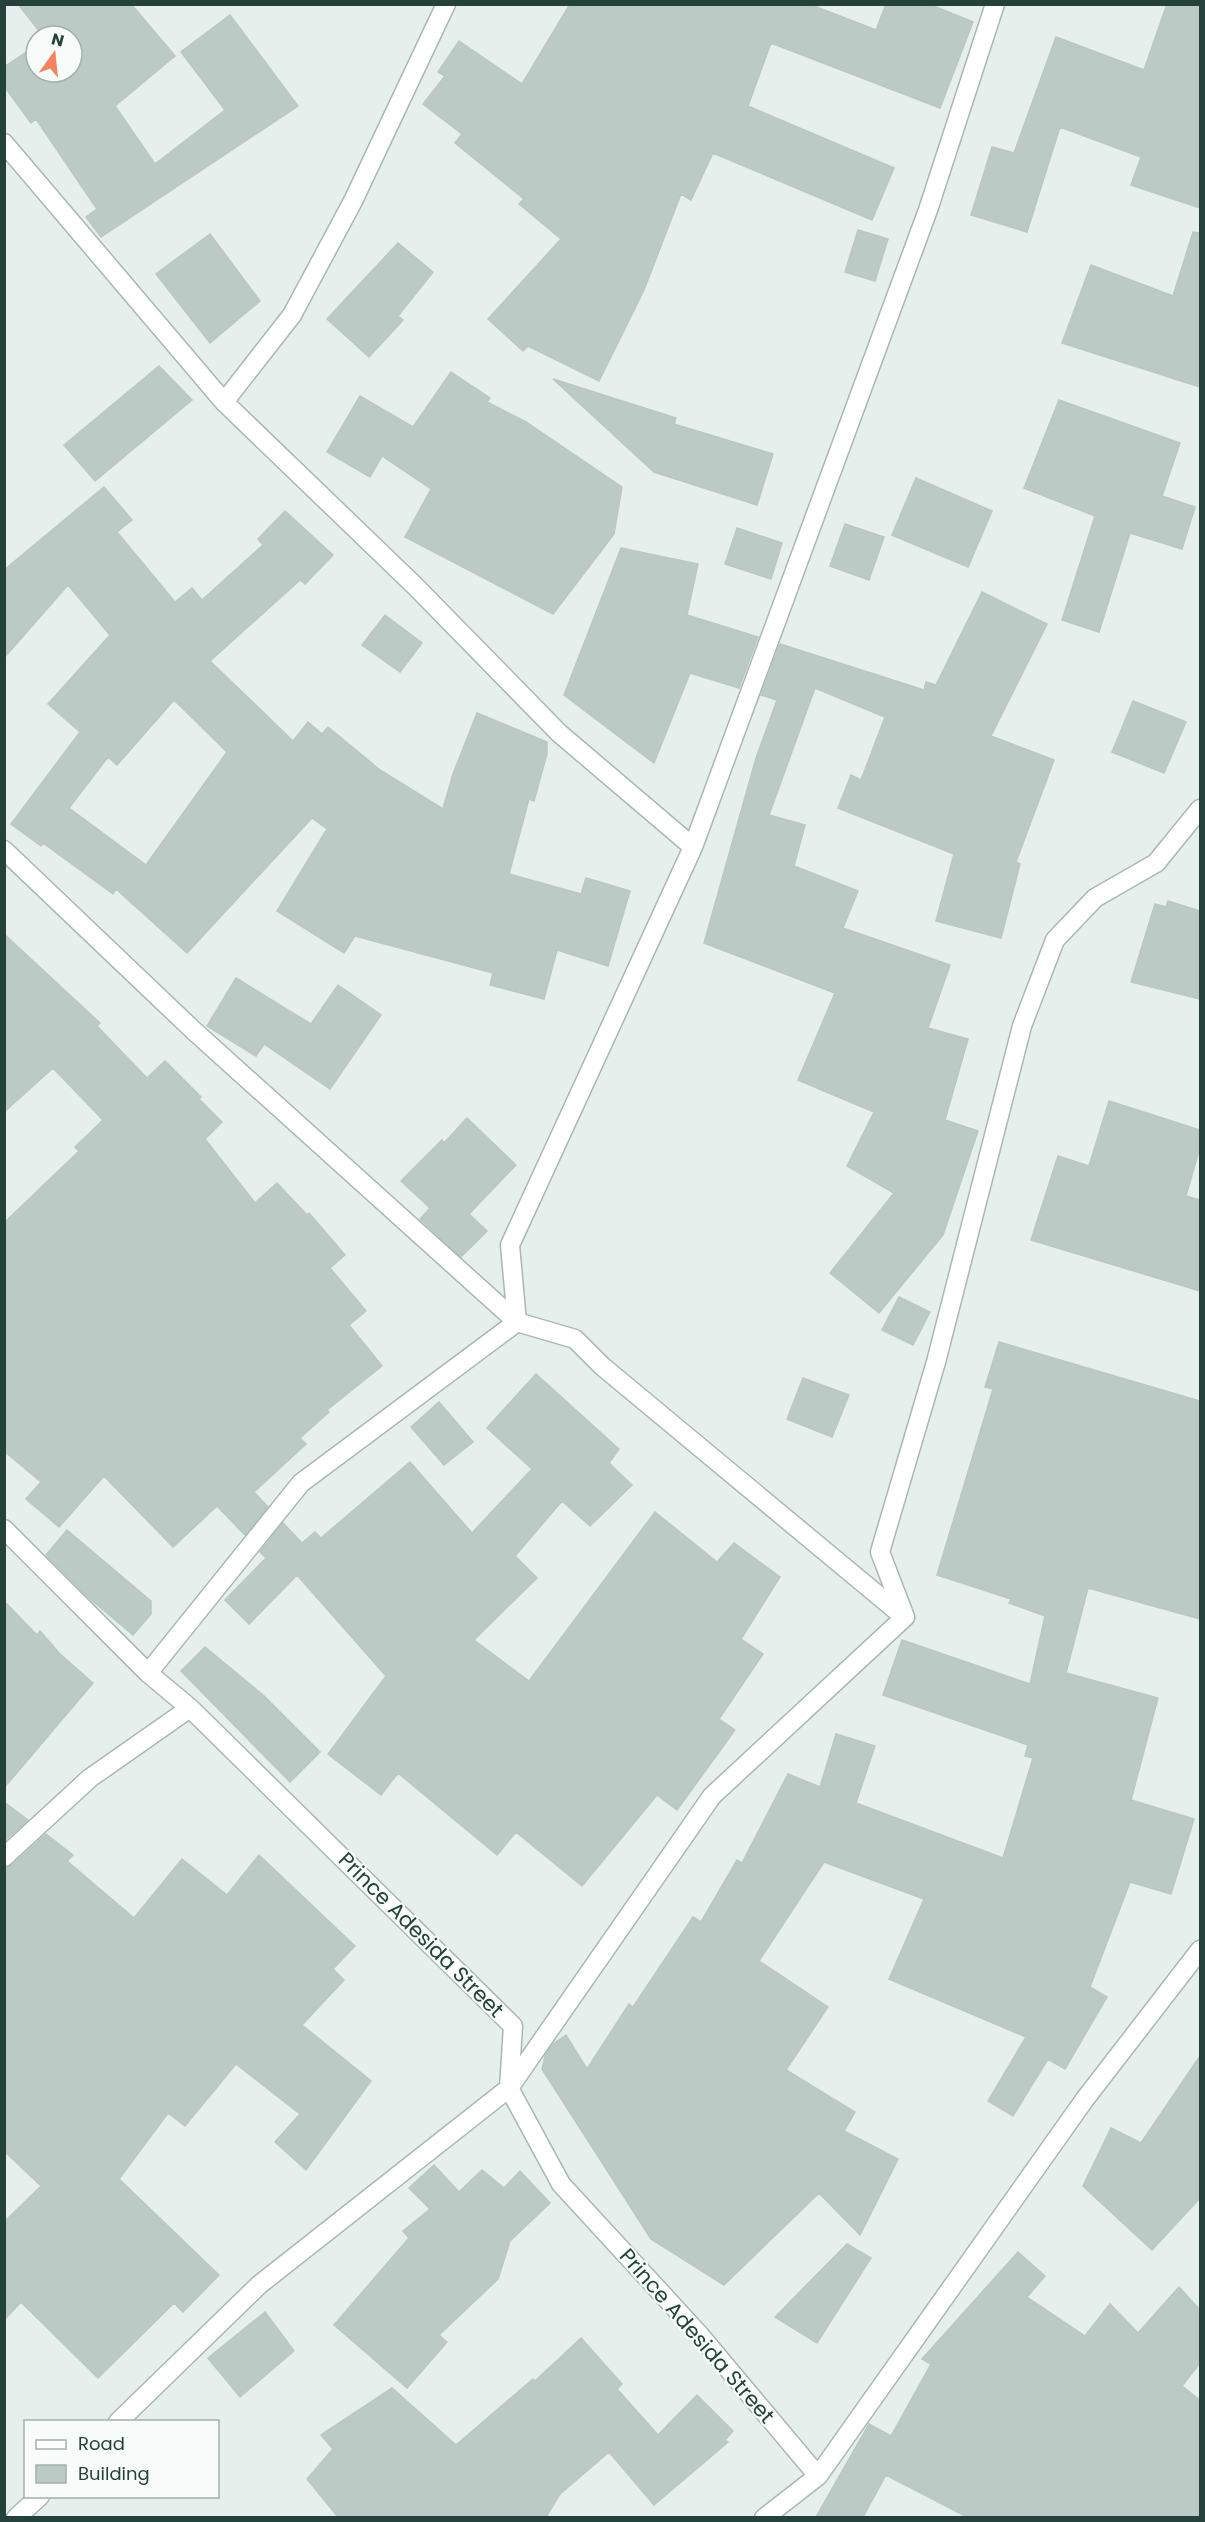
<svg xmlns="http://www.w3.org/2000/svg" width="1205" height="2522" viewBox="0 0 1205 2522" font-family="Poppins,sans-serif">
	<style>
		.building { fill: #bbcac4; stroke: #b8c9c2; stroke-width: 1.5; fill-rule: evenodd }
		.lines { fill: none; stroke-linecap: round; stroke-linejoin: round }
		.street-casing { stroke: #a8b8b2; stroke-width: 21 }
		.street { stroke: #fff; stroke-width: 18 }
		.labels { text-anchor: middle; stroke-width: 4.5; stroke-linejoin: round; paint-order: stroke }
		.street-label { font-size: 21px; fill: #24423a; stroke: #f7fbf9 }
	</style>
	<rect width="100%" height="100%" fill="#e6efeb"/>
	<path class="building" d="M18,4H131L175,56L115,106L155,164L225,110L181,52L230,15L298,106L101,237L86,217L97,209L36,119L31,123L4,86V67L36,46V72H72V36H43Z
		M570,4H809L876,30L886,4H929L973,22L940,108L771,43L748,106L894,168L872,220L713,153L691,200L681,194L644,290L599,381L528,346L523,351L488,319L561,239L519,204L524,199L455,143L462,134L423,104L445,76L438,72L459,41L522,84Z
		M1167,4H1200V208L1131,185L1141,157L1060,127L1027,232L971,215L992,147L1014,153L1056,37L1144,70Z
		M858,230L888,239L875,281L845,272Z
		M1193,232L1200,233V387L1062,343L1091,265L1173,296Z
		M210,234L260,301L210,343L156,274Z
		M398,243L433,272L398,316L403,320L369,357L327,319Z
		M159,366L192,400L95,481L64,445Z
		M451,372L490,398L487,402L526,422L622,487L614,534L553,614L405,537L431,489L382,456L370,477L327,452L360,396L413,427Z
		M553,379L676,418L674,424L773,454L757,505L654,472Z
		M1059,400L1180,443L1162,496L1195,507L1182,549L1130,533L1099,632L1062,620L1095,516L1024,488Z
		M916,478L992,511L968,567L892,535Z
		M104,487L132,520L117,532L175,602L192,588L202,600L263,545L258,539L285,511L333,555L305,584L300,580L210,661L293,741L308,722L322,734L328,727L380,770L443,809L453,774L477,713L547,742V754L534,801L529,799L509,874L581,894L586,878L630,891L608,966L557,950L544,999L490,985L493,973L355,936L344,953L277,911L327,829L312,818L187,953L116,889L113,894L43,843L41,846L11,824L80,732L48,704L110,635L68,585L4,658V570ZM174,700L227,752L146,865L69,808L108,757L117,765Z
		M845,524L884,537L869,580L830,566Z
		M737,528L782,543L771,579L725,564Z
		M621,548L698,564L687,615L758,637L739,688L690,673L654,763L564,695Z
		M982,592L1047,624L991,736L1054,760L1016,862L1020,864L1001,938L936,921L954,854L838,808L851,775L861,780L885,717L815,688L769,815L805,825L794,866L858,891L843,928L950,965L928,1028L968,1039L945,1120L978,1131L943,1235L879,1313L830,1273L894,1193L847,1166L874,1112L798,1080L835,993L704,943L756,758L777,700L761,695L780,644L924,690L926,682L936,685Z
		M385,615L422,643L400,672L362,645Z
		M1133,701L1186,722L1164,773L1112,752Z
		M1168,901L1200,911V999L1131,982L1155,904L1166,907Z
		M4,934L100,1023L97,1026L147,1078L165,1061L201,1097L199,1099L222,1122L205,1139L255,1203L277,1183L307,1215L309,1213L345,1255L330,1268L366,1311L349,1325L382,1366L327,1410L329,1412L300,1438L306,1444L254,1492L268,1507L245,1535L217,1506L173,1547L104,1476L59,1527L26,1499L41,1482L4,1451V1223L79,1151L75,1147L103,1120L53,1068L4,1112Z
		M236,978L311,1024L338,985L381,1015L330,1089L264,1044L256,1056L207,1026Z
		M1109,1101L1200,1130V1147L1186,1196L1200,1200V1291L1031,1240L1058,1156L1089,1166Z
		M467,1118L516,1165L469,1214L487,1231L461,1257L420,1219L430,1208L401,1181L442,1140L444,1143Z
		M899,1297L930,1312L913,1345L882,1330Z
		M999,1342L1200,1401V1619L1088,1588L1066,1673L1158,1698L1131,1800L1194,1819L1171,1894L1130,1882L1090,1987L1107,1997L1065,2069L1048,2059L1013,2116L988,2101L1026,2037L889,1979L924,1899L824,1862L759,1961L828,2007L786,2070L855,2112L844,2131L898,2159L860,2235L819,2193L724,2285L651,2239L542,2069L545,2056L553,2044L566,2035L587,2069L629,2004L633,2007L693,1917L701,1922L737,1860L742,1863L788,1774L820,1787L836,1734L875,1746L856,1803L1003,1858L1033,1758L1025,1756L1028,1745L883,1695L902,1640L1030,1684L1045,1616L1009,1603L1011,1599L937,1575L993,1389L985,1387Z
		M536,1374L619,1449L609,1463L632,1485L590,1526L562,1501L515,1556L537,1578L474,1640L529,1681L655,1512L717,1562L734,1543L780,1577L741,1639L763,1654L719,1719L735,1730L677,1810L657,1795L582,1886L516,1832L497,1855L398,1773L381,1795L328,1754L386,1676L297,1575L249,1624L225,1600L266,1558L260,1552L283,1523L302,1543L315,1532L321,1538L410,1462L472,1533L532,1469L487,1428Z
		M803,1378L849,1395L832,1437L787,1419Z
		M439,1402L473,1442L444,1465L411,1427Z
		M67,1530L151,1601V1614L133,1635L89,1598L46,1555Z
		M4,1601L37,1635L40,1631L60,1654L93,1683L4,1788Z
		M205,1647L263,1695L320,1752L290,1782L181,1671Z
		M4,1802L28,1820L4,1841Z
		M46,1834L73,1855L67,1861L134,1918L182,1859L227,1895L259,1855L355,1946L333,1969L344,1980L302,2025L371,2081L306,2170L275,2142L300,2114L236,2064L185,2126L168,2113L119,2179L219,2275L183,2312L174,2303L98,2378L21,2302L4,2320V2222L41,2186L4,2151V1868L12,1865Z
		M1200,2056V2198L1152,2250L1083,2186L1111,2128L1141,2143Z
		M434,2165L459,2192L482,2170L504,2188L520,2171L550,2203L510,2241L498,2279L439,2335L447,2342L407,2388L334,2325L409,2238L403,2231L430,2209L409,2188Z
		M847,2244L871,2258L817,2343L775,2317Z
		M1018,2252L1045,2276L1027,2297L1085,2336L1110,2304L1138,2333L1179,2287L1200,2310V2363L1182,2386L1200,2400V2517H967L886,2475L863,2517H816L869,2424L891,2436L931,2364L922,2359Z
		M265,2312L294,2351L240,2397L208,2358Z
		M581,2338L622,2384L617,2389L658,2435L697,2395L733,2431L725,2440L728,2442L654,2505L609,2452L560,2494L546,2517H338L307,2479L333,2449L321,2435L392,2388L456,2445L533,2379L535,2381Z"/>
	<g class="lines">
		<defs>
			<path id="street" d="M4,143L224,402L415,586L559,733L693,847
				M224,402L292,315L353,201L446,4
				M4,850L193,1030L517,1322L575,1339L602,1366L903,1616
				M4,1529L148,1673L190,1708L513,2026L509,2088L561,2184L698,2333L818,2476
				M148,1673L301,1483L517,1322L510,1245L693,847L928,210L995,4
				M4,1857L90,1778L190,1708
				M118,2422L259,2285L509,2088L712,1796L905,1617L880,1552L936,1362L1022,1026L1055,940L1095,898L1156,863L1200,809
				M16,2518L40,2496
				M764,2518L818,2476L1085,2099L1200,1950"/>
		</defs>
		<use href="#street" class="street-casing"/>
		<use href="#street" class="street"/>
	</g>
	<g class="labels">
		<g class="street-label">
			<text transform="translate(421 1935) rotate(45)" y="7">Prince Adesida Street</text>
			<text transform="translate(697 2336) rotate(49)" y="7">Prince Adesida Street</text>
		</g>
	</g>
	<rect width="1205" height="2522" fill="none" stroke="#24423a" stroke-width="12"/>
	<rect x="24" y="2420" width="195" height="78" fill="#f7fbf9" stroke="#a3b1ad" stroke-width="1.5"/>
	<rect x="36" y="2440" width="30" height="9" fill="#ffffff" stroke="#a3b1ad" stroke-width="1.5"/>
	<text x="78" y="2450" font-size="18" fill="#24423a">Road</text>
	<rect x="36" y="2465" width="30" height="18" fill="#bbcac4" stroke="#a3b1ad" stroke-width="1.5"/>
	<text x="78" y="2480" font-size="18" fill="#24423a">Building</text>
	<g transform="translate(54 54) rotate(15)"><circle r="28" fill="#f7fbf9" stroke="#a3b1ad" stroke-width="1.5"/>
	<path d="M0-4.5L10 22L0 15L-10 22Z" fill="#f4845f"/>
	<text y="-9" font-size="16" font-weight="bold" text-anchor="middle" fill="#24423a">N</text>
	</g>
</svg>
